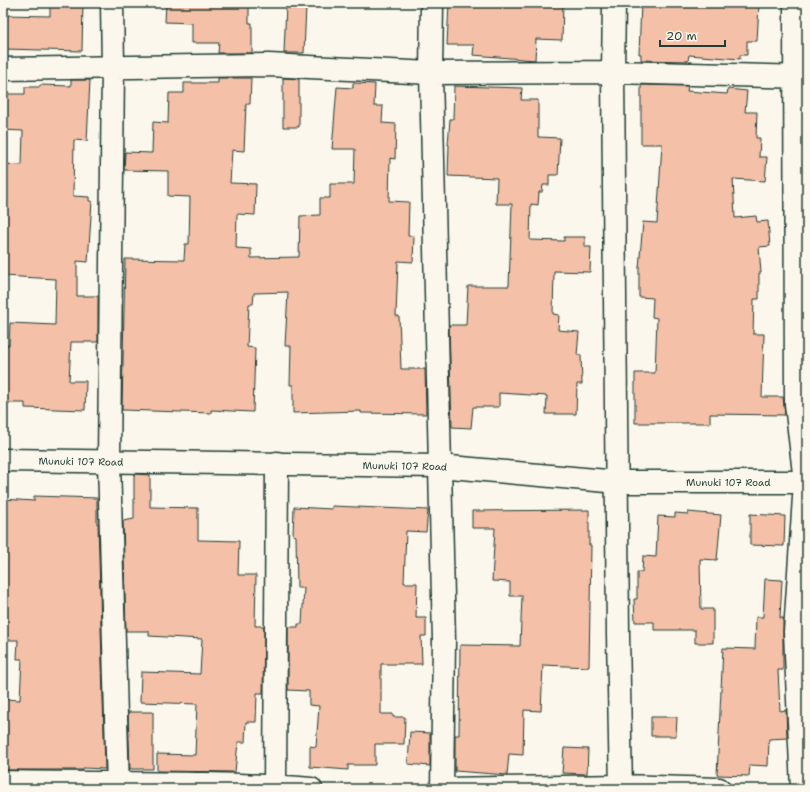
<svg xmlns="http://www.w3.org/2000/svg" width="810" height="792" viewBox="0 0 810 792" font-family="'Shantell Sans',sans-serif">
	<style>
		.building { fill: #f5c0a8; stroke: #1f3d34 }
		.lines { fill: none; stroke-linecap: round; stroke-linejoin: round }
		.minor-casing { stroke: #1f3d34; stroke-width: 25 }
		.tertiary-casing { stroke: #1f3d34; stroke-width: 25 }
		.minor { stroke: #fbf7ec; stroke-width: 22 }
		.tertiary { stroke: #fbf7ec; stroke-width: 22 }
		.labels { text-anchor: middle; stroke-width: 4; stroke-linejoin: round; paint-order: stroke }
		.street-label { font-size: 10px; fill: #1f3d34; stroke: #fbf7ec }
	</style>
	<rect width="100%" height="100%" fill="#fbf7ec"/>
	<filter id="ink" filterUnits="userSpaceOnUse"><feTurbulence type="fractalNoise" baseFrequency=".025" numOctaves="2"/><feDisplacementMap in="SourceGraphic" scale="8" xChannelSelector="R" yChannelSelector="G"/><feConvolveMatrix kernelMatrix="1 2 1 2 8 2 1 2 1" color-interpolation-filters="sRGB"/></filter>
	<g filter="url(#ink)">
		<path class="building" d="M50,3H83L82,51L3,49V15L50,16Z
			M166,3H249V23H252V53H218L219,43H192V23L165,22Z
			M449,3H563L562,40L536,39L535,60L473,55L474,45H447Z
			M641,3H749L759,5L757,41H747V55H740V59L689,55L688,61L641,60V54H639Z
			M286,4L306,5L304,53H284Z
			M218,78H251L250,104H246L244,151L232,150L230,183L256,184L255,215L237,214L236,248L251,249V258L299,257L300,216L320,215V198H330V184H354L355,149H332L337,87L353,88V83L375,84L374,106H383L382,123L396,124L395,159L390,158L389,201L409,202L408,236H414L413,262L398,261L396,316H399L401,369H425L426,414L361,413V411L293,413V385H290L291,346H285L288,292L254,293L253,304H249L247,347L255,348L253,412L211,410V413L122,410L125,259L184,260L185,244H189L190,197L168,196V171L124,170L125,152L152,153L153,122L168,123L169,93H184V83H218Z
			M283,78L299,79V127H283Z
			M71,80H90L87,141L74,140L73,196L89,197V201H92L88,262L77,261V296H98V342H71L69,381H86L85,410L25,408V403H3V345H9L10,323L55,325L56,279L3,276V164L22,165L23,131L3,130V94H25V87H40V85L71,86Z
			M641,85L688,86L687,91L727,94L728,89L747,91L745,112H757L756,138H760L759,157H767L765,181L733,179L735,218L756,216L757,222L768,221L770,246L759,247L761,273H759V299H754L753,334H764L762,397H783L785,415L710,414V423H635V373H655L657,318L652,317L653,298L639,297V268L643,222L657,223L662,144H641Z
			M454,86L522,88L521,100H538V137L560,138L558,175H549V185H543L542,192H539L538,205L531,204L530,240L564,241V237H585V247H591L590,272L554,271L553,314L559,315L558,330L579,332L577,355H581L582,384H577L576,414H546L547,396L499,393V407H473L471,428L452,427L449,325H466L468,286H509L512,204H496L497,178L448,176L449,145H448L450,119H453Z
			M134,474L150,475V507L198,508V540L239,541L238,575H256L255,626H264L263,693H257L256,722H246L245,742H238L235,772L157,771V754L195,755L197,704L140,702L141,672L200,674L202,639L149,636V631H126L123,521L134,519Z
			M34,496L97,498V524L98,523L105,769L83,768V770H3V699L20,700L22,659H17L18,640H3V499L34,501Z
			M332,506L428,510L426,532L406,531L404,583H417L416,618H426V636H421L422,664H381V714H393V717H405L404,744H375V765H348V770L310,767V746L316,747L319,706L309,705V691L288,690V627H298V624H302L304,588H297L296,536L293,535L294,507L332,509Z
			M589,510V545H591L589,667L543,665L541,711L524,710L523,755L509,754L507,775L455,771V735H459L460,645L520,646L522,596H510V582L492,581L495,528H472V511Z
			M688,512L721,515L717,560L700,559L701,609H713V643H695V630H654V622H635L634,599H637V572H642L643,556L656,557L658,516L675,517V513L688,514Z
			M750,514L785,516L784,546L750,545Z
			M765,579L782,580L780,618H783V670H778L780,711L786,710L787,738L769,739L768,766L750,765L749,776L717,775L723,648L755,649L756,617H763Z
			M128,712H153V769H130Z
			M651,717H677L676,736H651Z
			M410,732L430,733V766L408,764Z
			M564,748L588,749L587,774L562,773Z"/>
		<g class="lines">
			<defs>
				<path id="minor" d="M112,3L113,67L109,462L118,789
					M432,3L431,73L444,641L442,789
					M614,3L613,72L618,635L621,789
					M795,3L796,404L805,482L795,632L802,789
					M3,69L269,65L431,73L613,72L807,77
					M3,782C106,784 209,781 311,789
					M275,789L277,463
					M446,789L622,786L719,789"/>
				<g id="tertiary">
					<path id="s1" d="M3,460L439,466L618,482H807"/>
				</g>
			</defs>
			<use href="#minor" class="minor-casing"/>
			<use href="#tertiary" class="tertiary-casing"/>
			<use href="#minor" class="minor"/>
			<use href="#tertiary" class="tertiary"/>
		</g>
	</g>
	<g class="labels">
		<g class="street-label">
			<text dy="4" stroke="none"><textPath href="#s1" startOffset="78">Munuki 107 Road</textPath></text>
			<text dy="4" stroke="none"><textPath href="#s1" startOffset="402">Munuki 107 Road</textPath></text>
			<text dy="4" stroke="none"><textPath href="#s1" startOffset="726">Munuki 107 Road</textPath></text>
		</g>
	</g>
	<rect width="810" height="792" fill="none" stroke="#fbf7ec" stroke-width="16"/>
	<rect x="8" y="8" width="794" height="776" fill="none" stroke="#1f3d34" stroke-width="1.5" filter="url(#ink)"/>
	<path d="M660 40v6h65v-6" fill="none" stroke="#1f3d34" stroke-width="2"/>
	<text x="666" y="40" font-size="12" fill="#1f3d34" stroke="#fbf7ec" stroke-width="3" paint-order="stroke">20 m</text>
</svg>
